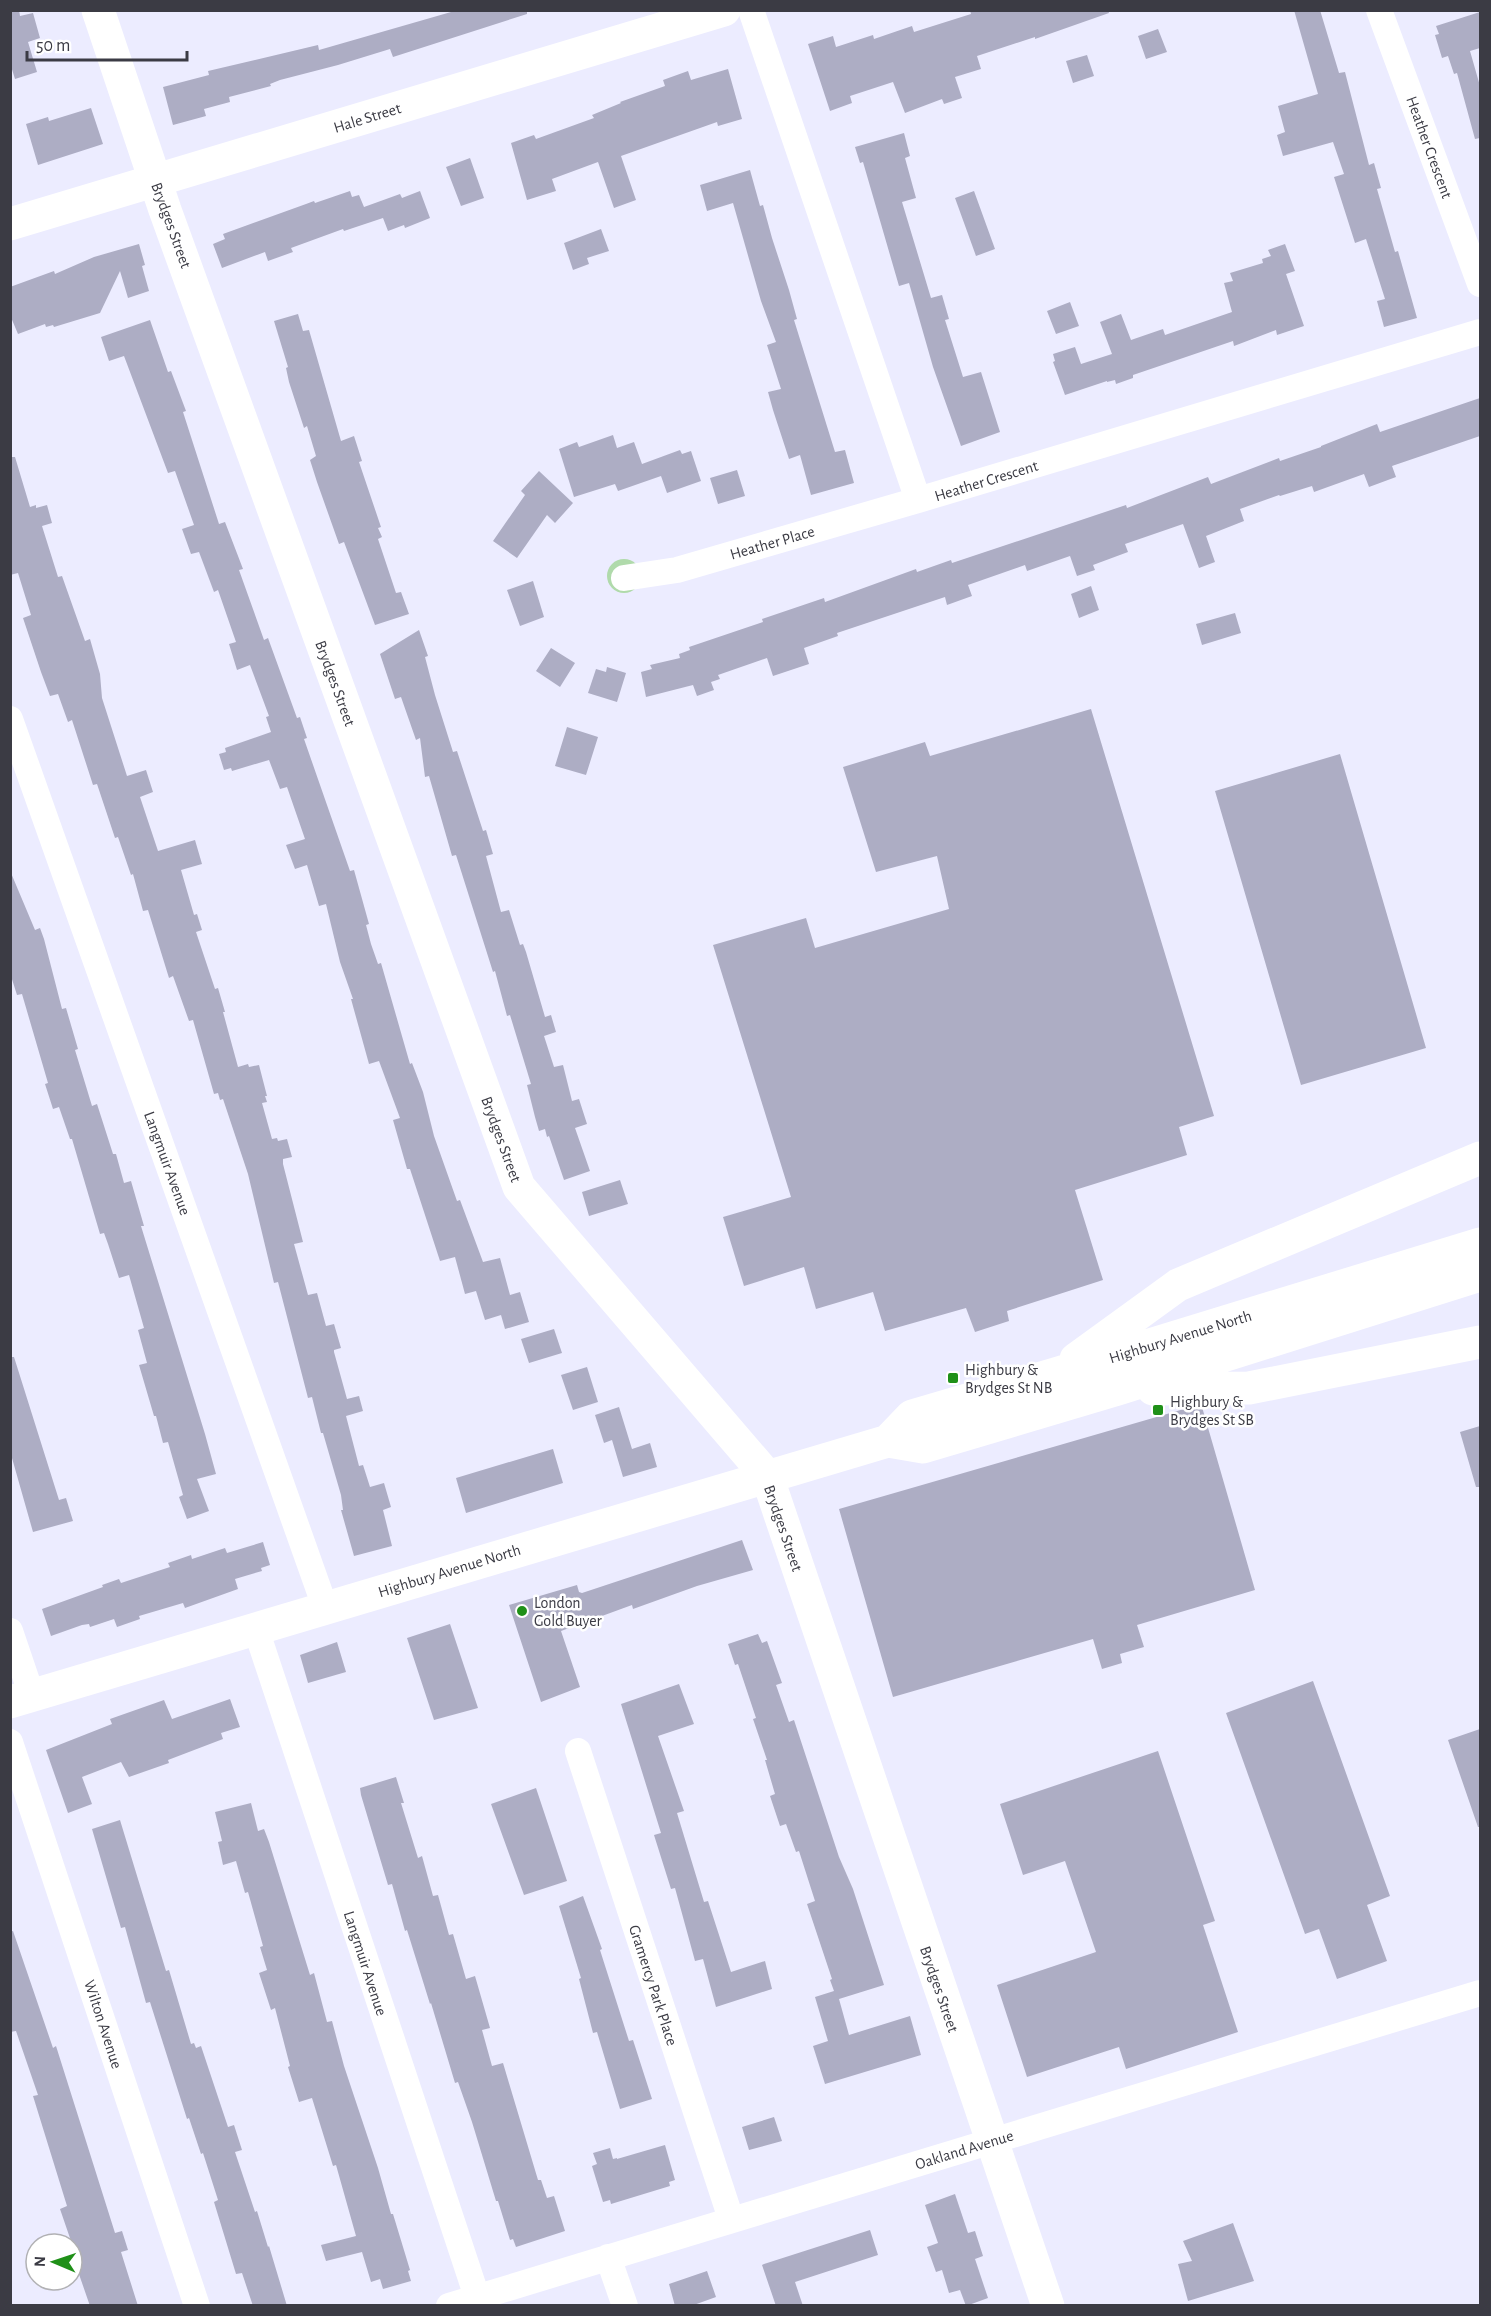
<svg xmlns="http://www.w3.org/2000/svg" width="1491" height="2316" viewBox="0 0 1491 2316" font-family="'Alegreya Sans',sans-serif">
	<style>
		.green { fill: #b0daab }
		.building { fill: #adadc4 }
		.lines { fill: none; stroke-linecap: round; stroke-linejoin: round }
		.street { stroke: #fff; stroke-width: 26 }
		.secondary { stroke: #fff; stroke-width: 33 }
		.poi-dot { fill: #1f9018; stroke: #fff; stroke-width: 2 }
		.labels { text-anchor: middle; stroke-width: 5; stroke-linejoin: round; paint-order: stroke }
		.street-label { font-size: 16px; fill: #3b3b44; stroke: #fff }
		.poi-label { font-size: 16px; fill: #3b3b44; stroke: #fff; text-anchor: start }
	</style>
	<rect width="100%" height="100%" fill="#ececff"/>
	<path class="green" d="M607 576a17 17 0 1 1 34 0a17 17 0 1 1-34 0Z"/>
	<path class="building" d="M10,10H19L20,16L33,13L40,38L28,42L37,72L15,79L10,63Z
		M458,10H527V14L393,57L390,49L338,65L280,80L270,84L271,86L229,97L230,102L204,109L206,116L173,125L163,87L209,75L208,71L318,45L319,50Z
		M970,10H1108L1109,13L1035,39V37L977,56L981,69L955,77L962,98L944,104L942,99L905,113L893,82L850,96L852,103L830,111L808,44L833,36L836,47L873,35L874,39L912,26L914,32L971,14Z
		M1294,10H1320L1339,73L1345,72L1369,165L1374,163L1381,188L1377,189L1395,252L1398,251L1417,318L1384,327L1377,301L1385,299L1366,239L1355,243L1334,177L1344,174L1333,142L1283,156L1277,135L1285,132L1278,106L1318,94Z
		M1480,12V48L1470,51L1480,86V138L1475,139L1457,73L1454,74L1448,56L1442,58L1435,35L1439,34L1436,26Z
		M1158,29L1167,52L1146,59L1138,36Z
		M1087,55L1094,76L1073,83L1066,61Z
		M728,69L742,119L718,126L717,122L621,156L636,200L614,208L598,162L552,179L556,191L527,200L511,143L534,135L536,139L594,118L592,115L621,103L620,102L665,86L663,80L688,71L691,80Z
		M91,108L103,144L38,165L26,124L48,117L49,121Z
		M904,133L910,156L905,158L916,198L902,202L931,298L942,295L949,319L945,320L963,377L981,372L1000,432L961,446L933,367L909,283L899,286L863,162L860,163L855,147Z
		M470,158L484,198L461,206L446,167Z
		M750,170L760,206L763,205L772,238L789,290L797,319L794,320L835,452L845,450L854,483L811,495L800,455L789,459L773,410L768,392L781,389L767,345L776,342L761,301L733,203L707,211L700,185Z
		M350,191L352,197L359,195L364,207L400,194L402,198L420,191L430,218L405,228L404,225L388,231L383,218L344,231L343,229L291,248L293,252L268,261L265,252L222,268L213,244L225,239L223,234L306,204L314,201L315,203Z
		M974,191L995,249L976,256L955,198Z
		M601,229L609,251L587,258L589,264L573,270L564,243Z
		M139,244L145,265L142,266L149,291L128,298L120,271L100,313L54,327L53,325L46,327L45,324L18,334L10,315V287L54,271L55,274L94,257Z
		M1285,244L1295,271L1286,274L1304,326L1277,335L1276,330L1234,346L1233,341L1133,375V378L1116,384L1115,380L1107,382V381L1065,395L1053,362L1055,361L1053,354L1075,347L1081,364L1112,354L1100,322L1121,314L1131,340L1163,329L1165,335L1232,312L1224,283L1233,281L1230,273L1263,263L1262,259L1271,256L1268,250Z
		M1070,302L1079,326L1056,334L1047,311Z
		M298,314L303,331L309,330L341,441L354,436L362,461L359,462L381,527L378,528L382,537L378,539L396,593L401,592L409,614L375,625L344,542L339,544L317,482L310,460L316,456L307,426L304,428L289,382L286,368L288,367L274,321Z
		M150,320L168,372L171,371L186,411L183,412L219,524L225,522L243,569L239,570L264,640L268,638L297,718L300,717L307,738L304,739L350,871L354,870L369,924L366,925L371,944L378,964L381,963L410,1064L412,1063L423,1092L434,1136L457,1201L460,1200L483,1262L500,1258L510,1295L520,1292L529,1322L505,1329L501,1315L485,1320L476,1291L465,1294L455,1257L440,1261L410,1169H407L393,1120L400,1118L379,1061L369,1064L351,999H353L340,962L326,904L319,906L307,865L295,869L286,845L305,839L287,787L280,789L269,760L232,771L231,768L224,770L219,754L226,752L225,748L271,732L266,717L269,716L250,665L237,670L229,644L236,642L218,590L214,592L199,552L191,554L182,529L194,525L175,471L168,473L124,356L109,361L101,337Z
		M1480,398V436L1392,466L1396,477L1369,487L1364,474L1314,492L1312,486L1280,496L1279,495L1240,509L1244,521L1206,536L1215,562L1199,568L1183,524L1125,544L1128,552L1093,565L1095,570L1077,576L1070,556L1027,571L1025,565L968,585L972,596L947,605L945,597L837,633L838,636L804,648L809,664L773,676L767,658L718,675L720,679L711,682L714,690L697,696L693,685L646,697L641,672L652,669L650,665L680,658L679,654L690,650L689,647L763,622L762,619L824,598L825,602L916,569L917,572L951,560L952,563L1126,505L1127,508L1208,477L1211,484L1279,458L1280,461L1321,447V446L1377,424L1380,432Z
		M613,435L617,448L634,442L642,464L680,450L682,454L691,451L701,481L667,493L661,476L618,491L615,484L574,497L559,449L577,442L579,447Z
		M10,457H15L30,507L36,505V508L47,505L52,523L42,526L58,577L62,576L85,641L90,639L100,674L102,698L127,776L146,770L153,792L140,797L158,851L195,840L202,864L181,870L194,915L197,914L202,930L196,932L215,989L218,988L225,1012H223L238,1067L248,1064L249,1067L259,1065L267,1096H265L267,1102L262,1103L272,1139L277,1138L278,1141L287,1139L292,1157L283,1159V1164L303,1242L294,1244L308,1295L317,1293L326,1326L334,1324L341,1348L334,1350V1352L347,1399L359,1396L363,1411L346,1416L359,1466L363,1465L370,1487L384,1483L391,1507L383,1510L392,1546L354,1556L341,1510H343L341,1495L323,1433H321L312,1397L308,1398L278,1282L274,1283L248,1174L223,1099L220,1100L218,1093L214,1094L193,1020L189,1021L173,976L169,978L148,910L143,911L133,874L131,875L118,837L115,838L97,784L93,785L72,720L68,722L58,694L50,696L41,672L23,618L31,615L18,573L10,575Z
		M737,470L745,496L718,504L710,478Z
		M539,471L573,503L555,523L547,515L517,558L493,541L525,495L521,491Z
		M533,581L544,617L520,626L507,590Z
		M1091,586L1099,610L1079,618L1071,594Z
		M1235,613L1241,633L1202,645L1196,624Z
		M419,630L428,656L425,657L435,695L453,752L457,751L483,831L486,830L493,854L486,856L501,912L509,910L520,945L523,944L526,952L545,1017L551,1015L556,1032L544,1036L554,1067L563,1065L572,1101L579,1099L587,1124L575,1128L590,1171L564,1180L549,1136L547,1137L545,1129L539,1131L535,1117L527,1085L531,1084L510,1015L507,1016L495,971L493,972L456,855L452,856L429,776L425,777L420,738L416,740L401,697L395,699L380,654Z
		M551,648L575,663L560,687L536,671Z
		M607,667L626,673L617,702L588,693L596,669L606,672Z
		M1091,709L1214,1116L1179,1127L1187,1155L1075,1190L1103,1280L1007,1311L1009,1321L975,1332L966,1308L885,1331L873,1292L816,1309L804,1267L744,1286L723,1217L791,1197L713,945L806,918L815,948L949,909L937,856L876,872L843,767L925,742L930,756Z
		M567,727L598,737L586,775L555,766Z
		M1340,754L1426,1048L1301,1085L1215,791Z
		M11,873L35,930L40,928L44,939L62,1009L66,1008L78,1049L75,1050L92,1106L97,1104L113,1154H116L124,1183L131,1181L144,1226H141L205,1434L216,1474L197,1479L209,1511L187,1519L179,1497L183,1495L168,1442L163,1443L156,1416H154L139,1365L147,1363L138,1330L144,1328L129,1275L119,1278L108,1244L104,1233L100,1234L72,1139H70L59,1107L53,1109L45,1084L48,1083L22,994L17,995L10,973Z
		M620,1180L628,1204L589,1216L582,1192Z
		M554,1329L562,1353L529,1363L521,1339Z
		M10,1357H14L59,1500L66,1498L73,1521L33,1532L10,1451Z
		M587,1367L598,1402L573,1410L561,1375Z
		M619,1407L632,1449L650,1443L657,1467L623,1477L612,1440L604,1443L595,1415Z
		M1191,1407H1202L1255,1590L1137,1625L1144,1647L1120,1654L1122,1663L1102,1669L1093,1639L893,1697L839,1509Z
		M1480,1426V1487H1476L1460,1432Z
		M553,1449L563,1483L466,1513L456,1478Z
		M742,1540L753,1570L697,1586L633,1609L632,1605L561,1631L580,1687L541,1702L509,1605L577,1585L579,1592L582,1593Z
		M263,1542L270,1565L261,1568L262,1571L235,1579L238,1589L185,1608L183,1603L139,1616L140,1619L117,1627L114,1619L90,1627L89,1624L82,1625L51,1636L42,1609L103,1587L102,1585L119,1579L121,1583L170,1567L168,1563L191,1555L192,1559L225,1548L227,1553Z
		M450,1624L478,1708L434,1720L407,1638Z
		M758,1634L762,1643L767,1641L782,1683L776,1685L789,1722L794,1720L839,1857L853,1889L884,1985L839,1999L849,2035L910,2016L921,2055L825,2084L813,2046L828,2041L815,1997L834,1991L830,1980L832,1979L807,1904L815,1901L799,1851L796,1852L786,1824L780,1826L770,1796L775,1794L765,1760H767L753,1719L756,1718L738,1664L735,1665L728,1644Z
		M337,1642L346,1672L308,1683L300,1655Z
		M1313,1681L1390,1896L1367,1905L1387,1961L1337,1979L1319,1929L1305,1934L1226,1713Z
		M679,1684L694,1724L658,1736L684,1811L677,1813L704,1902L708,1901L731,1972L765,1961L772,1989L716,2007L703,1959L695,1961L675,1888L671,1889L654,1835L661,1833L621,1704Z
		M230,1699L240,1727L221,1733L223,1739L168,1760L169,1763L129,1777L121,1762L82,1777L92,1804L68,1813L46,1750L112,1724L110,1719L164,1700L172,1719Z
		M1480,1729V1827H1478L1448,1740Z
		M1158,1751L1215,1921L1203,1925L1238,2032L1126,2069L1119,2047L1027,2077L997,1985L1096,1952L1065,1861L1023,1875L1000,1804Z
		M396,1777L404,1803H401L418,1858L422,1856L433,1896L438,1895L449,1935L453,1934L466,1979L475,1976L490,2028L482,2030L492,2066L503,2063L538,2180H541L547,2198L554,2196L565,2231L516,2247L513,2239L510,2240L498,2201H496L472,2122L458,2082L455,2083L431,2003L430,2004L407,1930L405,1931L392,1884L388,1885L361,1795L360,1788Z
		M536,1788L567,1881L524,1895L491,1804Z
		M251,1803L258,1831L264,1829L269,1842L310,1975L314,1973L327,2022L332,2021L344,2066L378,2168L391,2214H393L410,2270L408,2271L411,2281L383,2289L380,2279L371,2282L362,2252L326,2261L321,2245L356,2236L336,2165L333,2166L312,2098L299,2102L288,2067L290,2066L275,2008L271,2010L259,1973L267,1970L260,1947L263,1946L248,1892L245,1893L236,1861L223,1865L218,1842L222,1841L215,1812Z
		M120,1820L166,1971L169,1970L191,2044L194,2043L196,2048L201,2046L228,2127L234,2125L242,2150L235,2152L255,2212L257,2211L268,2247L269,2246L287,2306H253L242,2273L236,2274L214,2202L218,2200L203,2153L201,2154L189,2118L187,2119L150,2002L146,2003L125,1927L121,1928L92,1829Z
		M583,1896L602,1949L600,1950L629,2041L633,2040L652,2099L620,2109L597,2032L593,2033L579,1979L581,1978L559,1906Z
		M13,1931L53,2048L56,2046L115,2233L122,2231L128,2250L121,2252L138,2306H90L72,2254V2244L60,2209L67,2206L33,2096L38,2095L16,2031L10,2032V1932Z
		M774,2117L782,2141L749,2150L742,2127Z
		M665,2145L675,2180L669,2182L670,2186L611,2204L610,2200L603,2202L592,2166L597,2164L593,2153L610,2148L613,2159L617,2158V2159Z
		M955,2194L968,2233L975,2231L983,2256L975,2259L988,2298L966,2306L960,2290L949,2293L942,2270L936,2272L927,2247L938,2243L925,2205Z
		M1233,2223L1254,2281L1188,2301L1178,2264L1192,2261L1183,2241Z
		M870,2230L878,2255L795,2282L803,2306H776L762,2265L764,2264Z
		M707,2271L716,2297L691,2306H675L669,2284Z"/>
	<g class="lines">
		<path class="street" d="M751,10L918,500L1480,332
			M1379,10L1480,284
			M624,578L677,570L918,500
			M10,719L325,1607
			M256,1629L477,2297
			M10,1631L32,1696
			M10,1742L197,2306
			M578,1751L731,2219
			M608,2257L625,2306
			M449,2306L1480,1993"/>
		<path class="secondary" d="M98,10L165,210L519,1187L767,1476L1048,2306
			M10,224L724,10
			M1076,1359L1178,1285L1480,1158
			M1153,1389L1249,1388L1480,1342
			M888,1441L912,1416L1055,1374L1480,1244
			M10,1702L888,1441L923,1447L1118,1389L1480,1275"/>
	</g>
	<g class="poi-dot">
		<rect x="947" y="1372" width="12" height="12" rx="3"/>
		<rect x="1152" y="1404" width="12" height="12" rx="3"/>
		<circle cx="522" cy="1611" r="6"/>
	</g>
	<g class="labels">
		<g class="street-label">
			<text transform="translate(367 117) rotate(-17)" y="6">Hale Street</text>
			<text transform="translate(1430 147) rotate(70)" y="6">Heather Crescent</text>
			<text transform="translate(172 225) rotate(70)" y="6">Brydges Street</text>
			<text transform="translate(986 480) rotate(-17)" y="6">Heather Crescent</text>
			<text transform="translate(772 542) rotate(-16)" y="6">Heather Place</text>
			<text transform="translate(336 683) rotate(70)" y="6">Brydges Street</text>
			<text transform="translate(502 1139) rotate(70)" y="6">Brydges Street</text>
			<text transform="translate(168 1163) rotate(70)" y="6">Langmuir Avenue</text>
			<text transform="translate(1180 1336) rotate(-17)" y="6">Highbury Avenue North</text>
			<text transform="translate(784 1528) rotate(71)" y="6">Brydges Street</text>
			<text transform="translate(449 1570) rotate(-17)" y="6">Highbury Avenue North</text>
			<text transform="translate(366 1963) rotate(72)" y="6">Langmuir Avenue</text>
			<text transform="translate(654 1985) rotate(72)" y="6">Gramercy Park Place</text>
			<text transform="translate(940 1989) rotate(71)" y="6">Brydges Street</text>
			<text transform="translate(104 2024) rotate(72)" y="6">Wilton Avenue</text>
			<text transform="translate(964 2149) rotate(-17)" y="6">Oakland Avenue</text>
		</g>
		<g class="poi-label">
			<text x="965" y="1375">Highbury &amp;<tspan x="965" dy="18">Brydges St NB</tspan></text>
			<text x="1170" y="1407">Highbury &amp;<tspan x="1170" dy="18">Brydges St SB</tspan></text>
			<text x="534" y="1608">London<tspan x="534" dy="18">Gold Buyer</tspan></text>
		</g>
	</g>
	<rect width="1491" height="2316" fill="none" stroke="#3b3b44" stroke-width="24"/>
	<g transform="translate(54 2262) rotate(272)"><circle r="28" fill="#ffffff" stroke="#b1b1b4" stroke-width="1.5"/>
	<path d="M0-4.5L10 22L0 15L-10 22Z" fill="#1f9018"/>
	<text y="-9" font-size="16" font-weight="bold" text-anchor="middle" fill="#3b3b44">N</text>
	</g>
	<path d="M27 51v9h160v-9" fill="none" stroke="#3b3b44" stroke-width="3"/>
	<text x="36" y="51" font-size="18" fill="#3b3b44" stroke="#ffffff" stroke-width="4.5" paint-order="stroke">50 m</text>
</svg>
